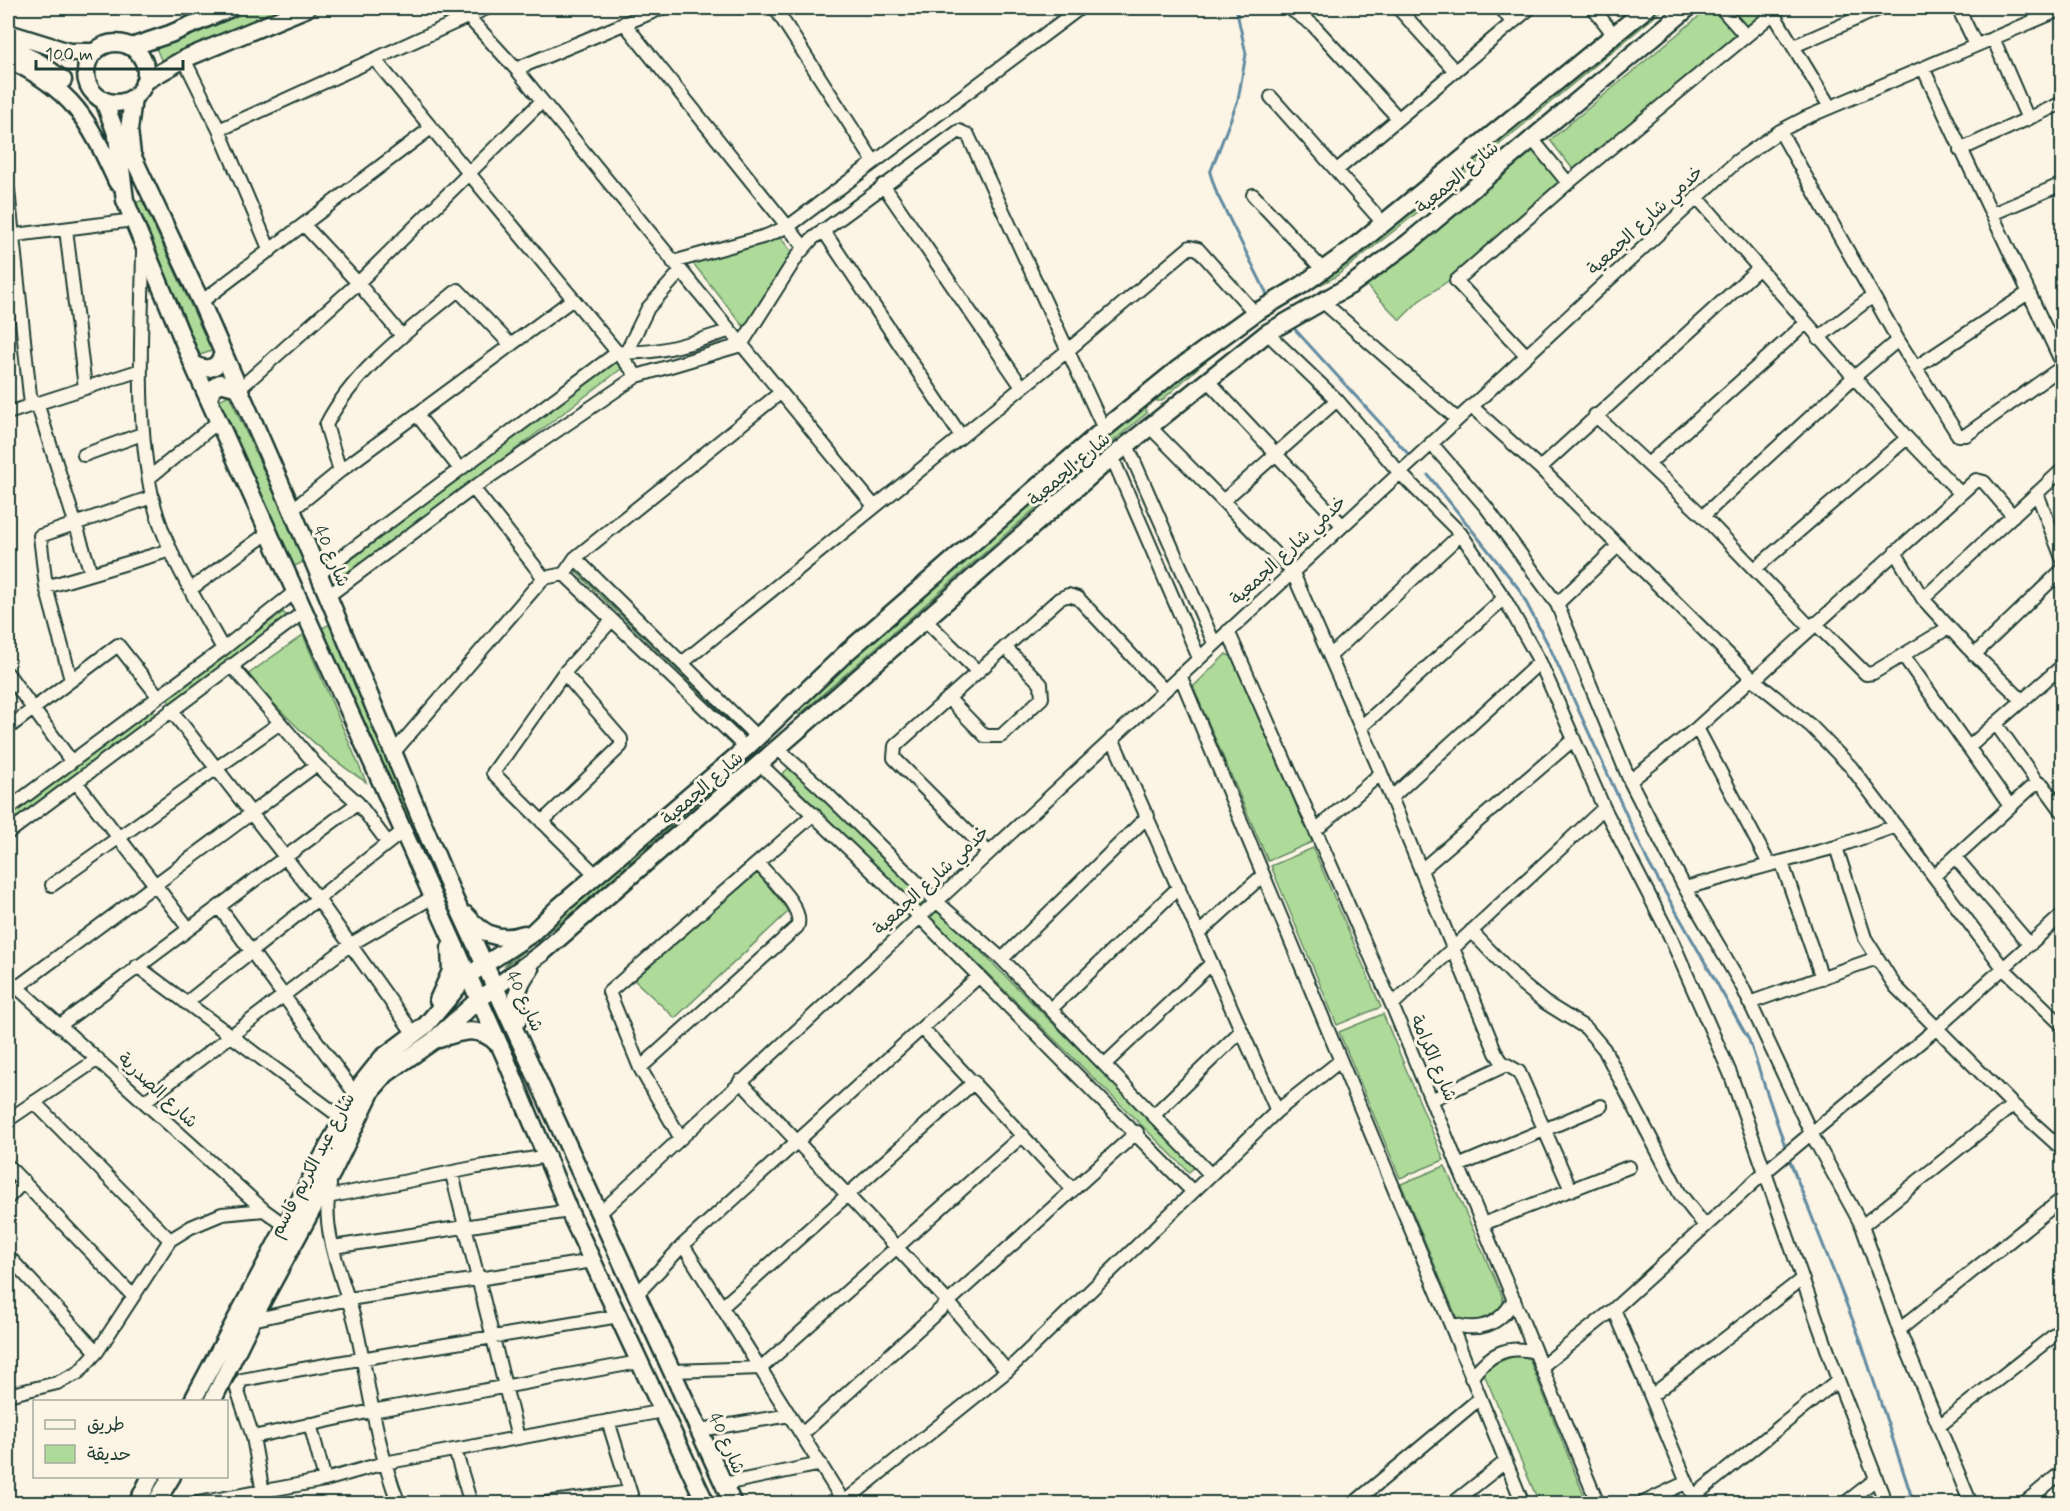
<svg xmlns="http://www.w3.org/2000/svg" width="2070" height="1511" viewBox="0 0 2070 1511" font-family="Mynerve,'Playpen Sans Arabic',sans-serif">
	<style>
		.green { fill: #aedb99; stroke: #668c66; stroke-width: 1.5 }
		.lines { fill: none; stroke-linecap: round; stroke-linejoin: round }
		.stream { stroke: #628ba1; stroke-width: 3 }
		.minor-casing { stroke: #1f3d34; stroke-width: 16 }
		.major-casing { stroke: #1f3d34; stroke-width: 21 }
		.minor { stroke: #fcf5e5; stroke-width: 12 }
		.major { stroke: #fcf5e5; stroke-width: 16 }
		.labels { text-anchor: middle; stroke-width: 6; stroke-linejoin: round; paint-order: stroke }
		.street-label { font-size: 18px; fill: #1f3d34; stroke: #fcf5e5 }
	</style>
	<rect width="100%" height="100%" fill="#fcf5e5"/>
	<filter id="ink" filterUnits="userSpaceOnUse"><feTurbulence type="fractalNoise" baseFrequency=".0167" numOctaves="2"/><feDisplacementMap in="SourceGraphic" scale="12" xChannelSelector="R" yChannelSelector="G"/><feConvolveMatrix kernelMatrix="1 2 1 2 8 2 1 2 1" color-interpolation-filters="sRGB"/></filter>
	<g filter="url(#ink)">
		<path class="green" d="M245,8H285L162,62L156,48Z
			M1653,8H1665L1461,176L1454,175Z
			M1709,8H1782L1579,177L1550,140Z
			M1532,144L1569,185L1457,275L1419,301L1400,320L1364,283Z
			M1425,196L1429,199L1428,204L1335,277L1271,310L1200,366L1161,401H1157L1158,394Z
			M142,200L212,351L200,355L136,203Z
			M781,238L794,255L744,327L692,262Z
			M617,357L625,366L345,579L338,570Z
			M229,395L305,561L291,568L284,546L219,400Z
			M1140,406L1145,408L1147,413L1095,456L1091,455L1089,449Z
			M1074,466L1076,473L800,714H794L791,708Z
			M582,567L734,712L727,718L576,572Z
			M283,612L290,620L174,709L167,699Z
			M330,624L474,945L467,948L322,628Z
			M303,635L366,782C320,753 284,715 247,675Z
			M1226,654L1232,657L1312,842L1268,861L1193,687Z
			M152,710L158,718L8,826V816Z
			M790,767L926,900L918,908L782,774Z
			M725,776L724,780L577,909L504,967L531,934Z
			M1313,848L1381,1007L1337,1025L1271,866Z
			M755,870L789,911L675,1018L631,977Z
			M938,909L1196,1166L1189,1172L929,916Z
			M1383,1014L1444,1160L1400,1178L1339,1032Z
			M1445,1166L1503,1298V1309L1499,1312L1470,1323L1460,1322L1456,1316L1401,1184Z
			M1526,1351L1585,1498L1572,1503H1539L1482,1369Z"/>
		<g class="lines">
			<path class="stream" d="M1236,8L1246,54L1238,100L1210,173L1217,194L1269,298
				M1291,325L1411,457
				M1428,475L1519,589L1551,650L1648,862L1749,1040L1786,1149
				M1788,1156L1859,1336L1914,1504"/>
			<defs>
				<path id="minor" d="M460,8L516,69L874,506
					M775,8L874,162
					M1289,8L1313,25L1398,118
					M1398,8L1455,71
					M1501,8L1512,22
					M1593,8L1614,35
					M1721,8L1745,35
					M1958,8L1976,45
					M1773,13L1830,107
					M624,23L804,247
					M1993,38L2028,119
					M1794,46L1881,8
					M184,59L219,130L270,251
					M376,61L637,376
					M1923,68L2062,363
					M516,69L662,8
					M1271,97L1384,224
					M219,130L487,8
					M1780,131L1898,340L1958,435H1966L2062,367
					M1533,140L1568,183
					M1960,150L2062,103
					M1337,170L1530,8
					M883,185L1022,387
					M8,190L31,405
					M1253,195L1324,271
					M1697,197L1907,438L1960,493
					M1992,214L2062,184
					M304,225L358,283L402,336
					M66,229L85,388
					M823,230L961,436
					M8,236L134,220
					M143,250C142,332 135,416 152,496C164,550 197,601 223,649
					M673,262L766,236L789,226L1080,8
					M201,302L431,128
					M1323,302L1457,419
					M1267,333L1337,400L1399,472L1461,534L1504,598L1540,662L1604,808L1669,934L1730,1073L1838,1380L1886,1504
					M1818,338L1873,296
					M626,353L648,308L680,272
					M1526,355L1456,281L1568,183L1780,8
					M1915,368L2028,293
					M1207,380L1342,525
					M239,389L358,283L542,101
					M37,403L91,573
					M1471,406L1540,468L1754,680L1811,726L1851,767L2004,969L2062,1025
					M8,413L141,370
					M417,415L460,469
					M1595,415L1703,516L1811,628
					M1149,426L1292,571L1381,773L1496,1053L1502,1062L1519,1072L1571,1190
					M1431,443L1486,507L1557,604L1630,781L1685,888L1742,986L1811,1133L1862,1226L1899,1330L1971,1504
					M1127,445L1214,643
					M84,455L142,434
					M1112,457L1199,658
					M1648,464L1805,324
					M1540,468L1758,269
					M340,471L326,425C353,371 412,328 458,290L511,345
					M150,477L219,421
					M473,488L544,578
					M2037,493L2062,558
					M1224,500L1337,400
					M292,510L340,471L573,299
					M1703,516L1854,377L1898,340
					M1895,552L1923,599L1968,648L2023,701
					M575,558L758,738
					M1756,568L1907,438
					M319,574L618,352C658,355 691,343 728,331
					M564,574L746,748
					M46,587L171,550
					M191,589L269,532
					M328,596L473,488L637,376L741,345L798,255L812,239L959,131L968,135L1104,429
					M1923,599L2062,470
					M1557,604L1618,546
					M925,620L977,671
					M1815,623L1866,674L1873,673L1948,628
					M1228,631L1392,1005L1598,1504
					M1903,655L2010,806
					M1974,655L2062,570
					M1330,656L1461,534
					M682,663L1067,351L1190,247L1198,249L1255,313
					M231,665L316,765L358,803L388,843
					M8,674L71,761
					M1180,675L1450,1323L1523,1504
					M71,680L46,587L40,536L152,497
					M1754,680L1976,480L1984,482L2013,516
					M948,698L985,736H1001L1042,698L1041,684L1005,647
					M171,710L317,898L414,1034
					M1996,724L2037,782
					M1361,727L1504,598
					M8,728L118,645L158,696
					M1697,728L1769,864
					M1112,738L1277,1111
					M1969,747L2062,666
					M777,748L820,787L936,901L1002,959L1210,1174
					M394,752L540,582L544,578L564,574L575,558L780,393
					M760,764L919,916L1192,1191
					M1630,781L1697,728L1752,678
					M76,782L189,929
					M1391,798L1540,662
					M8,809L223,649L296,591
					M542,822L621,746V739L564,673
					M1316,830L1381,773
					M8,833L305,611
					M1836,847L1865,938L1895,986L2013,1105L2062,1149
					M988,852L894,758L895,746L1059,599L1068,595L1078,598L1164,690
					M1955,857L2030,945
					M1782,863L1822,978
					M1421,870L1574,739
					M596,875L493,773L564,673L612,620
					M1934,876L2037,782L2043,785L2062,811
					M52,885L280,723
					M1685,888L1836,847L1896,826
					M219,907L356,1095
					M1471,931L1522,984L1544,1002L1586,1028L1604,1049L1680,1194L1705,1226
					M1199,933L1262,876
					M1002,959L1148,816
					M137,966L343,1119
					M8,979L264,1210L286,1226
					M8,994L316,765
					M186,1003L402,832
					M1749,1003L1877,958
					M1392,1005L1604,808
					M1051,1009L1179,887
					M59,1026L358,803
					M922,1028L1073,1190
					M1105,1064L1212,963
					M640,1068L797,927C806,909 769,877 758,863
					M740,1081L949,1303L1007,1371
					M1431,1100L1506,1065
					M34,1102L170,1240
					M144,1102L351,944L433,897
					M1155,1114L1241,1031
					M8,1120L98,1059
					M680,1137L640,1068L609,992L814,814
					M8,1166L133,1296
					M1458,1166L1601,1106
					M452,1174L518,1438
					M330,1185C319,1231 345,1282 356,1326C369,1386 376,1446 399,1504
					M327,1197L478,1167L549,1156
					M8,1198L24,1181
					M601,1212L1737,161L1780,131L1805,118L2062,9
					M1483,1224L1629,1167
					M1862,1226L2013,1105
					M683,1245L845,1504
					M333,1247L569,1211
					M8,1256L97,1352
					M638,1293L683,1245L978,977
					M722,1307L974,1082
					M1614,1309L1696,1504
					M252,1320L349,1299L593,1261
					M1450,1323C1478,1333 1500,1326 1514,1299
					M1899,1330L2062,1199
					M1541,1367L1614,1309L1765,1172L1937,1028L2062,915
					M673,1371L761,1368L1023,1135
					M1471,1378C1488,1355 1506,1344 1535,1352
					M8,1395L57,1383L78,1373L97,1352L170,1240L191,1227L222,1214L264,1210
					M1651,1396L1802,1279
					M608,1421L634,1504
					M310,1424L325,1480
					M1939,1426L2062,1329
					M700,1430L790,1415
					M802,1434L1137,1132
					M253,1437L372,1411L639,1362
					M455,1450L471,1504
					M724,1484L821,1464
					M1693,1497L1838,1380
					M844,1502L1007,1371L1277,1111L1340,1061
					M192,1504L325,1480L384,1463L663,1411
					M265,1504L253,1437L237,1389L242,1380C367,1356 493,1338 618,1316
					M537,1504L630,1492
					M1353,1504L1479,1399
					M1452,1504L1505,1462
					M1641,1504L1687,1482
					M1844,1504L1876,1479
					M2023,1504L2062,1472"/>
				<path id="major" d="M8,33L69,52H94
					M86 73a30 30 0 1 1 60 0a30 30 0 1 1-60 0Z
					M8,47L40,63L63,80
					M131,47L170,34L231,8
					M8,59C73,90 88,119 117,182
					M144,82L184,59L307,8
					M133,98L129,130L132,155L201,302L292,510L454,898L733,1504
					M104,101L117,136L125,200L195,369L505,1057L569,1211L706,1504
					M193,364C207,372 219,369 223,352
					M209,399L212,389L220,383L239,388
					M466,915C483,935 499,942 524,934
					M438,1000L451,971L450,948
					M518,1020C514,998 517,986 530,969
					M439,1039C462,1031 479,1025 498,1044
					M192,1402L362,1083L382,1058L426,1025L466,977L531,934L560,906L746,748L847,652L1104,429L1178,369L1255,313L1302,285L1353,248L1647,8
					M212,1402L252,1320L333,1171L372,1090L386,1074L433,1041L478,1000L542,953L1112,457L1267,333L1351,285L1408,243L1688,8
					M137,1504L151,1476
					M155,1504L172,1476"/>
			</defs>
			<use href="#minor" class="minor-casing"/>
			<use href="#major" class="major-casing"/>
			<use href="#minor" class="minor"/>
			<use href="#major" class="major"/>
		</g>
	</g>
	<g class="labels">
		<g class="street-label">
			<text transform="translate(1457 177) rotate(-40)" y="6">شارع الجمعية</text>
			<text transform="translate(1645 220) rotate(-43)" y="6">خدمي شارع الجمعية</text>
			<text transform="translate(1069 469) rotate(-41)" y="6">شارع الجمعية</text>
			<text transform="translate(1288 550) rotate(-43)" y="6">خدمي شارع الجمعية</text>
			<text transform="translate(332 556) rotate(67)" y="6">شارع 40</text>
			<text transform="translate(702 788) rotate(-41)" y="6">شارع الجمعية</text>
			<text transform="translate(931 880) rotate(-43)" y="6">خدمي شارع الجمعية</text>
			<text transform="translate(525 1001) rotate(65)" y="6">شارع 40</text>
			<text transform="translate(1434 1058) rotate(67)" y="6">شارع الكرامة</text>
			<text transform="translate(158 1090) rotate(43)" y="6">شارع الصدرية</text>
			<text transform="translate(312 1165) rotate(-62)" y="6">شارع عبد الكريم قاسم</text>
			<text transform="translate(727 1443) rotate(66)" y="6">شارع 40</text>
		</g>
	</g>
	<rect width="2070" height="1511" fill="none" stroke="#fcf5e5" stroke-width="30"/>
	<rect x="15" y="15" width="2040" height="1481" fill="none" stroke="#1f3d34" stroke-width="2" filter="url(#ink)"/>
	<rect x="33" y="1400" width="195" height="78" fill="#fcf5e5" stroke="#a4ab9e" stroke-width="1.5"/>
	<rect x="45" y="1420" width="30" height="9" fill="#fcf5e5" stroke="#a4ab9e" stroke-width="1.5"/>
	<text x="87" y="1430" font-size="18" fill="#1f3d34">طريق</text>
	<rect x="45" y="1445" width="30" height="18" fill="#aedb99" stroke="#a4ab9e" stroke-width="1.5"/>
	<text x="87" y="1460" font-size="18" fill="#1f3d34">حديقة</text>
	<path d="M36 60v9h147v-9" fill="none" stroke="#1f3d34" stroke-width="3"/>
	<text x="45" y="60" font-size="18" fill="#1f3d34" stroke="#fcf5e5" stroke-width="4.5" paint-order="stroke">100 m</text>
</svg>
